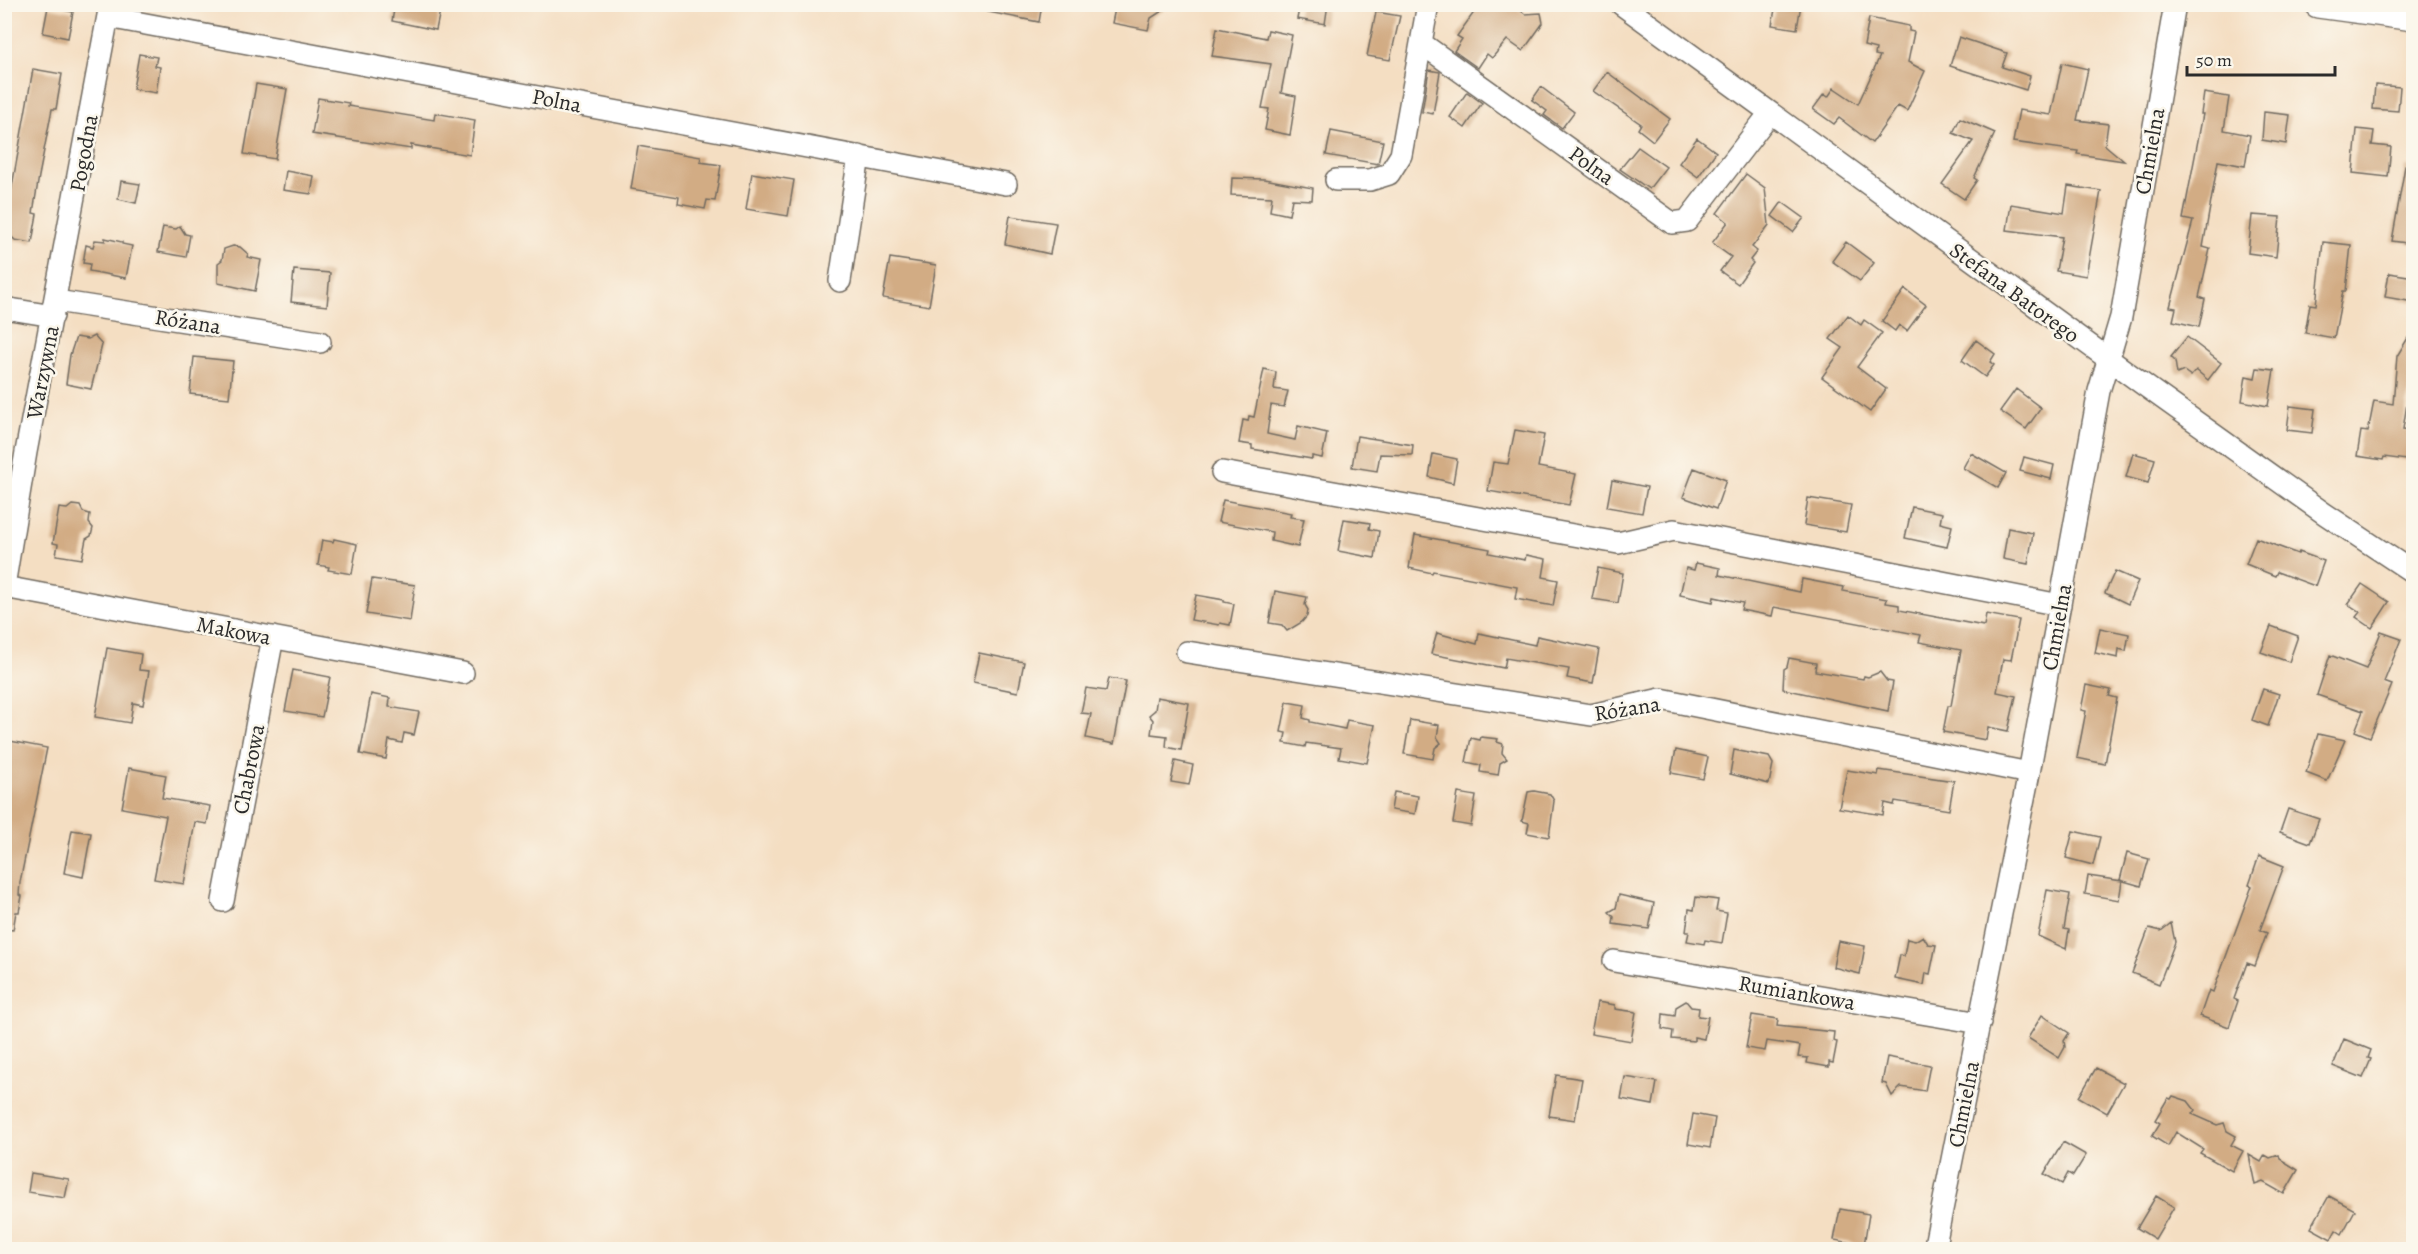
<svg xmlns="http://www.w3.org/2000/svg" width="2418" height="1254" viewBox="0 0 2418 1254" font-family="Alegreya,serif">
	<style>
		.building { fill: #d2ac84 }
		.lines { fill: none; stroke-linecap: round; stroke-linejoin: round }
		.minor-casing { stroke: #716a60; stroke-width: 24 }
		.major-casing { stroke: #716a60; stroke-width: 30 }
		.minor { stroke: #fff; stroke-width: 21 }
		.major { stroke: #fff; stroke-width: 27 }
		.labels { text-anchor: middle; stroke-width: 5; stroke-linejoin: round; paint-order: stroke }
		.street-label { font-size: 22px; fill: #2b2b2b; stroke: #fbf7ec }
	</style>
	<rect width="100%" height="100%" fill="#fbf7ec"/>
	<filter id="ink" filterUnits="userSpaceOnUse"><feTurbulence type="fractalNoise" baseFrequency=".0167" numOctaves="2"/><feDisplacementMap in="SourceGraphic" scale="12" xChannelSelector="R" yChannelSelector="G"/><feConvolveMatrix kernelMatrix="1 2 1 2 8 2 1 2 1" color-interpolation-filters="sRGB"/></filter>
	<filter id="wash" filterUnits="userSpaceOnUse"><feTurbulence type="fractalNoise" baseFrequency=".008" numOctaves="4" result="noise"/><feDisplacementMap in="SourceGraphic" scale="24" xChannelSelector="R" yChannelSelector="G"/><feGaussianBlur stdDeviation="1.35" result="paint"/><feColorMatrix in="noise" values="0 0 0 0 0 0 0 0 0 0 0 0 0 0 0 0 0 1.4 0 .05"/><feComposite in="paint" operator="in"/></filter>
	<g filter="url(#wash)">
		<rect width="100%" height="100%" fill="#f4dec2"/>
		<g id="blocks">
			<path class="building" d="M395,4L441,6L436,30L392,21Z
				M989,4H1042L1039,22L988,12Z
				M1116,4H1142L1165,9L1151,18L1148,30L1112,23Z
				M1300,4H1328L1325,24L1297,19Z
				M1480,4H1512L1525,14L1541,13L1543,23L1523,51L1507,40L1492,58L1487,54L1478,68L1454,51L1462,39L1457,36Z
				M1776,4H1801L1797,29L1772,25Z
				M48,7L73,12L68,38L43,33Z
				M1376,12L1400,16L1390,60L1367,56Z
				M1869,18L1909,26V31L1914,32L1908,62L1925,71L1907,111L1898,106L1872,143L1839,118L1834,124L1813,109L1824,94L1828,97L1834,88L1858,104L1880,56L1875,55L1876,49L1864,46Z
				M1217,28L1266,38L1268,30L1292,35L1281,93L1296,96L1290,135L1265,130L1269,109L1262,108L1271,64L1212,56Z
				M1959,37L2007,53L2002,67L2030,76L2026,90L1950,66Z
				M139,54L157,57L155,66L160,67L156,93L133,89Z
				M2062,63L2088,69L2077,120L2108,124L2105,145L2124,161L2077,154L2078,151L2013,142L2019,110L2051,115Z
				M33,69L62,74L56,109H52L39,176L33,213L37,214L32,243L15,240L4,230V219L6,209H8Z
				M1429,70L1440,72L1433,114L1422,112Z
				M1607,72L1670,119L1653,141L1638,129L1641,124L1593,91Z
				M256,84L287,89L275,159L244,154Z
				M2375,85L2400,87L2398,111L2373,109Z
				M1541,87L1574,112L1562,128L1544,115L1547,111L1532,100Z
				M1467,92L1482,103L1465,128L1450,117Z
				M2204,93L2229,97L2224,130L2250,135L2245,166L2218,161L2203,247L2210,249L2199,297L2205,299L2199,327L2173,321L2176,308L2170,307L2193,221L2183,219L2203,114H2201Z
				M318,98L349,103L348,106L434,120L435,113L475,120L470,155L411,145V149L312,134Z
				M2264,112L2290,115L2286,144L2262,140Z
				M1960,118L1995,133L1974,178L1977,180L1964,199L1942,184L1973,141L1953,133Z
				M2357,129L2374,131L2372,145L2391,147L2388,177L2353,173Z
				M1331,131L1383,141L1378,164L1326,155Z
				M1697,138L1716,152L1698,177L1679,163Z
				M638,146L701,157L700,162L721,165L715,201L707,200L705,209L678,204L679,197L631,189Z
				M1638,147L1666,167L1649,189L1620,169Z
				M2405,166L2414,167V244L2392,241Z
				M286,171L314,176L311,194L283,190Z
				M752,173L794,180L788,216L746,209Z
				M1746,174L1765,188L1769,225L1752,247L1757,251L1750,260L1753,263L1738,284L1720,271L1731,257L1712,243L1728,222L1717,213Z
				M1232,178L1264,179L1313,188L1312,200L1292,199L1289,215L1270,211L1272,197L1231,195Z
				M121,181L140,184L136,203L118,199Z
				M2068,186L2101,191L2086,276L2056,271L2062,237L2007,230L2011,204L2064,213Z
				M1782,202L1804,218L1793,232L1772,216Z
				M2252,215L2280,217L2276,257L2248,253Z
				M1010,216L1056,223L1050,254L1005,244Z
				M180,226L185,234L190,235L186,257L158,252L163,227L176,229Z
				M105,238L122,242V244L132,246L126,278L89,271L90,264L83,263L86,245L93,247L95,240L105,241Z
				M1846,242L1874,263L1860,281L1832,261Z
				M2323,242L2351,245L2346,291H2343L2334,338L2305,333L2310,304L2316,305Z
				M233,246L240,247L248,254L247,257L261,260L255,291L218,283V263L222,260L224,249Z
				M890,258L936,265L929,306L883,298Z
				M294,270L330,273L327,306L291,302Z
				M2389,273L2414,277V302L2385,297Z
				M1905,289L1926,305L1907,331L1899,325L1895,331L1882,321Z
				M1848,315L1861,325L1864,320L1882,333L1857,367L1886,389L1870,412L1822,377L1843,348L1830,339Z
				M2414,328V379H2411L2403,429L2414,430V461L2384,457L2383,460L2357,456L2361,431L2368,432L2374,401L2393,404L2397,356Z
				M94,336L102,345L91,389L66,384L70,355L76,337L88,339Z
				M2187,337L2221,363L2208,380L2196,370L2191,376L2184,371L2177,374L2175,361L2171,357Z
				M1976,340L1995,354L1990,362L1994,365L1985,377L1962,360Z
				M194,357L233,361L229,398L190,394Z
				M2257,368L2274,370L2268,406L2242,401L2246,376L2255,378Z
				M1264,369L1276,372L1274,389L1288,391L1284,407L1271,405L1267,434L1295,440L1298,426L1327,433L1322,458L1312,456V459L1252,449V445L1239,443L1243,420L1248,421L1249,416L1254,417Z
				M2016,389L2041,408L2026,429L2000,411Z
				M2290,406L2315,409L2312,433L2287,430Z
				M1515,430L1544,435L1538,467L1576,474L1569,505L1488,491L1493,462L1508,464Z
				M1357,436L1413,445L1412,455L1380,454L1377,471L1352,467Z
				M1971,453L2006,473L1998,488L1963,468Z
				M2133,453L2155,459L2148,483L2126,477Z
				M1433,454L1457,459L1453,483L1429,477Z
				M2024,457L2054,465L2051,479L2020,471Z
				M1694,468L1726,480L1716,509L1683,497Z
				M1612,480L1647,487L1642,513L1607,507Z
				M1808,498L1851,505L1846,532L1804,525Z
				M1223,500L1291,513L1290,517L1304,519L1298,547L1271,541L1272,532L1218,522Z
				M72,505L80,506L83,512L90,514L89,523L93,528L91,536L86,539L82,559L56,555L58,544L53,543L59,508L67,509Z
				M1912,507L1942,513L1940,523L1952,526L1947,547L1905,538Z
				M1344,519L1370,523L1369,529L1379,531L1375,558L1338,551Z
				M2008,528L2033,533L2028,564L2003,559Z
				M1415,535L1490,549L1489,553L1525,560L1526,555L1546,559L1543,577L1558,580L1553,606L1515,599L1517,587L1433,571L1432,573L1409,568Z
				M2256,538L2298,554L2299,552L2324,561L2315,586L2277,572L2275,576L2246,564Z
				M334,539L357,544L352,574L328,570L329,567L318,565L322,540L333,542Z
				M1696,563L1720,568L1719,575L1800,592L1802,579L1844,587L1843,591L1887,599L1886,603L1899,605V610L1984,626L1986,614L2019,620L2011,660L2003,659L1997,692L2016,696L2008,731L1988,727L1986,740L1943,732L1948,706H1951L1961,650L1919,642L1921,635L1774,607L1772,616L1741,610L1743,603L1714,597L1713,602L1680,595L1686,568L1694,570Z
				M1598,568L1623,573L1618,603L1592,599Z
				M2115,571L2138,581L2128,604L2105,593Z
				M372,579L415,585L410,621L366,614Z
				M2362,584L2389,602L2372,628L2356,617L2360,612L2348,604Z
				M1275,591L1307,597L1305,605L1308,610L1307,616L1302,622L1287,631L1282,625L1269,623Z
				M1196,595L1224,600V602L1234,604L1230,625L1220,623L1219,625L1191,620Z
				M2271,626L2298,636L2289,662L2261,652Z
				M2100,628L2129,634L2126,651L2119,649L2118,658L2095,653Z
				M2381,632L2401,639L2384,682L2392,685L2370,737L2355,731L2363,711L2317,695L2330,655L2366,669Z
				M1437,633L1477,644L1479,633L1535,645L1537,636L1599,649L1593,683L1567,678L1569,669L1506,658L1504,668L1431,654Z
				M107,648L141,654L139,670L149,671L143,705L133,703L130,723L95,717Z
				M979,653L1024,662L1018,692L973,683Z
				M1789,658L1816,663L1815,671L1863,679L1864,676L1868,677L1880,672L1887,681L1893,682L1888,711L1783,689L1784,669L1787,667Z
				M293,670L330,677L322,717L285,711Z
				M1109,678L1126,681L1114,744L1086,738L1091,714L1081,713L1086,688L1106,691Z
				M2086,685L2111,690L2109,696L2117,698L2105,764L2077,758L2086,711L2081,710Z
				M2263,689L2279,694L2268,726L2252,720Z
				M371,694L390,698L389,707L419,712L414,735L404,733L402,743L389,740L386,759L360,754Z
				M1157,697L1189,703L1181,750L1166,747L1167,736L1151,734L1153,720L1149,715L1155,710Z
				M1287,702L1305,705L1303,718L1310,720V722L1345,729L1347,720L1375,725L1367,763L1339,758L1341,748L1306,743L1305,747L1284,743L1286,733L1281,732Z
				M1410,720L1439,725L1437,737L1441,743L1435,748L1433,759L1404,754Z
				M2318,734L2345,740L2327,781L2306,773Z
				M1481,737L1498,739L1497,742L1503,744L1502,753L1507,759L1500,763L1498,775L1480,772L1481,765L1466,762L1471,738L1480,740Z
				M10,741L47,748L20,882L19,895L22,896L19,912H16L13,930L4,929V772Z
				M1676,750L1708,757L1703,779L1671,773Z
				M1734,750L1769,757L1773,764L1769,784L1730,774Z
				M1175,761L1193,765L1189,785L1171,782Z
				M129,768L166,775L162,798L210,806L207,824L195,822L184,884L154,879L166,816L122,808Z
				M1847,770L1878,775L1879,770L1954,781L1949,810L1895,801L1894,805L1885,803L1883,815L1839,808Z
				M1534,791L1550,794L1554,801L1549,837L1527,833L1529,823L1522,821L1528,792Z
				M1394,792L1418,796L1415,814L1391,810Z
				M1458,793L1476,796L1471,826L1453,823Z
				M2288,809L2319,819L2310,843L2280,832Z
				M72,830L91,833L83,877L64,873Z
				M2073,831L2100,837L2093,865L2066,858Z
				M2127,853L2149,859L2141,886L2120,880Z
				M2259,856L2284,866L2260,930L2267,933L2255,966L2247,963L2234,999L2238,1001L2229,1027L2200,1016L2209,990L2213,992L2252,886L2249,885Z
				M2088,876L2122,881L2119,900L2085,894Z
				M2047,890L2070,894L2064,929L2069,930L2066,949L2038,936Z
				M1619,895L1654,903L1649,929L1613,924L1614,917L1609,912L1616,908Z
				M1696,897L1718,900L1716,911L1727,913L1722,943L1705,940L1704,944L1687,941L1689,932H1686L1689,909L1694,910Z
				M2171,923L2175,942L2159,984L2132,973L2149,928L2161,931Z
				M1923,936L1928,944L1936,945L1930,974L1926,973L1924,985L1895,979L1900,955L1904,956L1907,939L1915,941Z
				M1838,941L1865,946L1860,974L1833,967Z
				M1686,1001L1691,1007L1699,1008L1698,1016L1708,1017L1704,1039L1694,1037V1041L1672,1039L1673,1031L1662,1029L1663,1014L1675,1016L1676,1007Z
				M1597,1002L1615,1005V1009L1636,1012L1631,1041L1591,1034Z
				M1752,1015L1778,1019L1777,1026L1834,1032L1833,1041L1837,1042L1833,1063L1829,1062V1067L1807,1063L1808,1058L1798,1057L1800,1046L1767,1041L1765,1051L1746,1048Z
				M2042,1015L2069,1033L2064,1041L2065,1047L2059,1058L2028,1038Z
				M2344,1039L2371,1050L2368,1058L2371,1059L2363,1078L2333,1066Z
				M1887,1057L1930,1065L1925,1091L1901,1087L1892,1096L1886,1084L1882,1083Z
				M2096,1068L2124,1083L2107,1113L2079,1097Z
				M1556,1075L1582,1079L1575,1120L1549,1116Z
				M1625,1077L1657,1082L1653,1105L1621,1099Z
				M2173,1096L2188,1101L2195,1110L2192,1114L2217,1125L2224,1123L2227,1131L2236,1136L2231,1145L2243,1151L2232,1171L2200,1153L2203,1149L2176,1132L2168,1146L2152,1136L2160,1123L2155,1120L2168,1098L2171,1099Z
				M1693,1114L1715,1118L1710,1148L1688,1144Z
				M2063,1142L2086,1155L2073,1176L2068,1173L2062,1184L2044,1174Z
				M2249,1155L2261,1162L2265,1155L2270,1158L2279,1155L2280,1159L2298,1170L2284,1194L2263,1182L2255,1185Z
				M31,1173L69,1179L65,1198L28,1192Z
				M2156,1196L2174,1207L2155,1239L2137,1228Z
				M2329,1196L2355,1210L2342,1234L2336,1230L2331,1239L2311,1228Z
				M1840,1209L1869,1214L1864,1245L1834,1240Z"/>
		</g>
	</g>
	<g filter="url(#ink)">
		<use href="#blocks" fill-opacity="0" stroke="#716a60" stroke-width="1.5"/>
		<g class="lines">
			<defs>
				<path id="minor" d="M1428,4L1421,43L1672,223L1687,221L1770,113
					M1621,4L2147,387L2325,514L2414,573
					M108,17L1006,184
					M1336,180H1370L1389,174L1401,155L1421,43
					M840,281L859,156
					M56,301L320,342
					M4,308L53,316
					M1222,472L1618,543L1674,530L2060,605
					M4,586L26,452L110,5
					M4,587L463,673
					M1187,652L1591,715L1661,699L2029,773
					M223,901L273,637
					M1614,961L1980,1023
					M1934,1250L2029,773L2099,391L2121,317L2175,4"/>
				<path id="major" d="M2318,4L2414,17"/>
			</defs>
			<use href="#minor" class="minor-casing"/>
			<use href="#major" class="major-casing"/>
			<use href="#minor" class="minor"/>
			<use href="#major" class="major"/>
		</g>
	</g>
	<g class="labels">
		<g class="street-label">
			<text transform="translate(557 100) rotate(11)" y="8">Polna</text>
			<text transform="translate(2149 151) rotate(-80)" y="8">Chmielna</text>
			<text transform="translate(83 153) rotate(-80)" y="8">Pogodna</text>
			<text transform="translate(1592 165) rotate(36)" y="8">Polna</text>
			<text transform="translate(2015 292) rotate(36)" y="8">Stefana Batorego</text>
			<text transform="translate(188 321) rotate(9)" y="8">Różana</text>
			<text transform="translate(42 372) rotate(-79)" y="8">Warzywna</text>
			<text transform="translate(2056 627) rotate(-80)" y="8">Chmielna</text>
			<text transform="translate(234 630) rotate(11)" y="8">Makowa</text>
			<text transform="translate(1627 708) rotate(-9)" y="8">Różana</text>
			<text transform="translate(248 769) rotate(-79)" y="8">Chabrowa</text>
			<text transform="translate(1797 992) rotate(10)" y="8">Rumiankowa</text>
			<text transform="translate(1963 1104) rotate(-79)" y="8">Chmielna</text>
		</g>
	</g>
	<rect width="2418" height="1254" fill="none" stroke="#fbf7ec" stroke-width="24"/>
	<path d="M2187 66v9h148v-9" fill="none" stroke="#2b2b2b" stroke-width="3"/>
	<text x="2196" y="66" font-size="18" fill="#2b2b2b" stroke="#fbf7ec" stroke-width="4.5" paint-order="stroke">50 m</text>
</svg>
